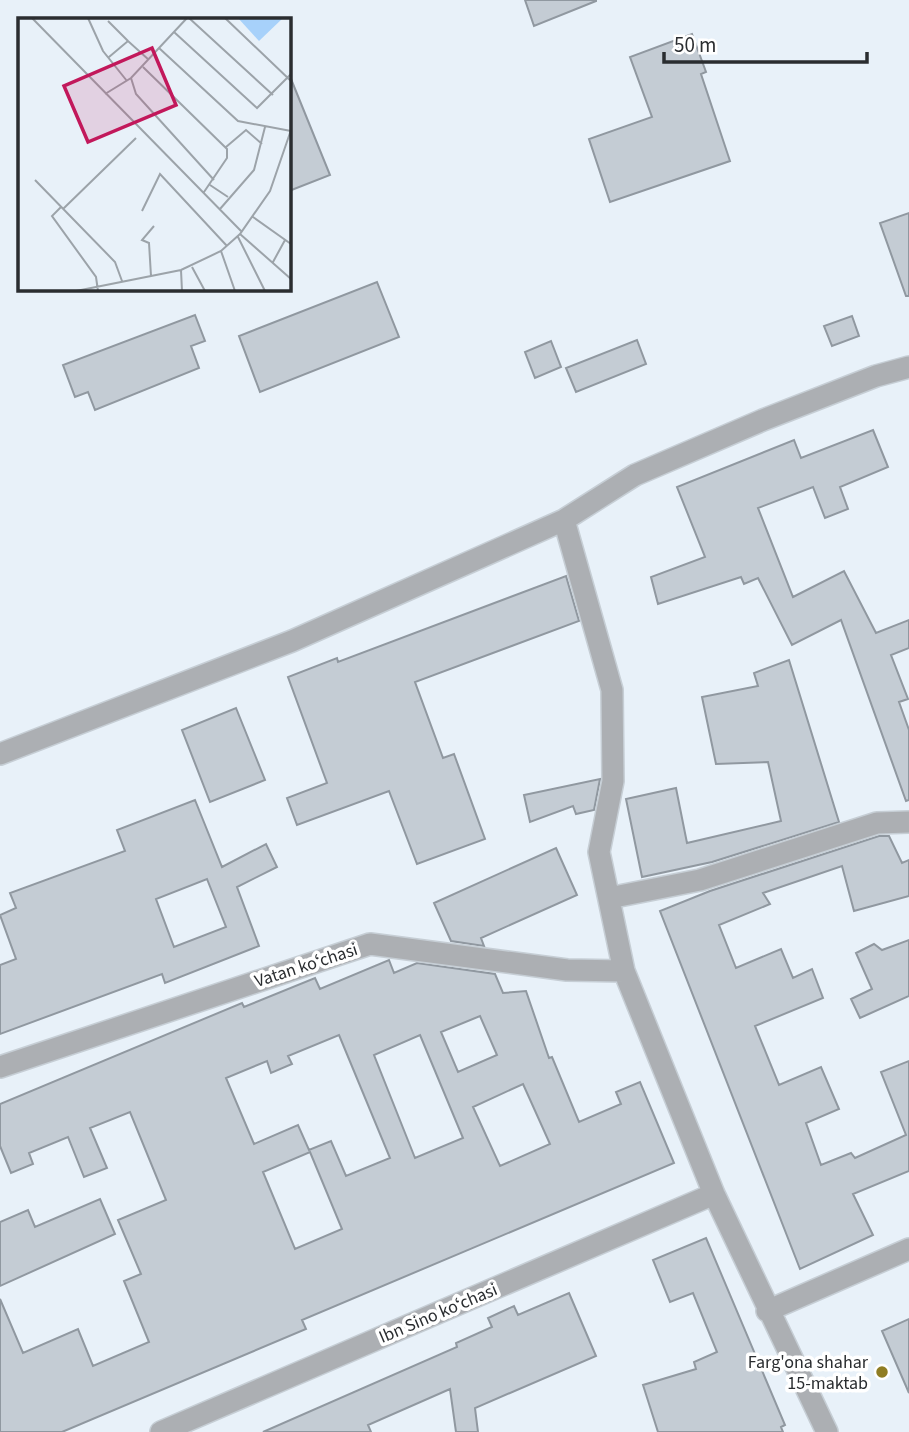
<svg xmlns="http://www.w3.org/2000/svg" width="909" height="1432" viewBox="0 0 909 1432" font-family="'Source Sans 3',sans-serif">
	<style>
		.building { fill: #c4ccd4; stroke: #9098a0; stroke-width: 2; fill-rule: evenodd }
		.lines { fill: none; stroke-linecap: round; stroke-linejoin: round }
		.minor-casing { stroke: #c6ced5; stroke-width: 24 }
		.minor { stroke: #acafb3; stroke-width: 21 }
		.poi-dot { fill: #8f7d23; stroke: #fff; stroke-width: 2.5 }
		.labels { text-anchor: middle; stroke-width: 7; stroke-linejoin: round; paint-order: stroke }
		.street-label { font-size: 18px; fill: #2a2d30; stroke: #fff }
		.poi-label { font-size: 18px; fill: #2a2d30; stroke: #fff; text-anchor: end }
		.inset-road { fill: none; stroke: #9ca3a9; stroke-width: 2 }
		.view { fill: #c2185b; fill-opacity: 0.15; stroke: #c2185b; stroke-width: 3.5 }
		.inset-edge { fill: none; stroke: #2a2d30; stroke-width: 3.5 }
	</style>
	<rect width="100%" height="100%" fill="#e8f1f9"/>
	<path class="building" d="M525,0H596V1L534,26Z
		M692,34L706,72L701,74L730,161L610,202L589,139L652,117L630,57Z
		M289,74L330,175L289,191Z
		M909,213V296H906L880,223Z
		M377,282L399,337L260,392L239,336Z
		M195,315L205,341L191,346L199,368L95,410L88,392L75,397L63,365Z
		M852,316L859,336L832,346L824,326Z
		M637,340L646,364L576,392L566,368Z
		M551,341L561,367L535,378L525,352Z
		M873,430L888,467L840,487L848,509L825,518L813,487L758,508L793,597L844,571L876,633L909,620V648L891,655L908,699L899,702L909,730V800L906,801L841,620L792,645L758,578L744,584L741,577L658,604L651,577L705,557L677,487L794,440L801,458Z
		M566,576L579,621L415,682L443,758L454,754L485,839L417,864L389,791L297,825L287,798L327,783L288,677L337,658L338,662Z
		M789,660L839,822L712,862L642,877L626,799L676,788L687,843L781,821L768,762L716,764L702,697L758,686L754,673Z
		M236,708L265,780L210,802L182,730Z
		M600,779L594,810L576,814L573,806L530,822L524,795Z
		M195,800L222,867L266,844L277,867L237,887L259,946L165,983L162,974L0,1034V965L16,959L0,915L16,908L10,893L125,851L117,830ZM207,879L226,927L174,947L156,899Z
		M879,836H889L902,863L909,860V896L854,911L842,866L763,893L770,904L719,925L736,968L781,949L793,978L812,969L823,998L755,1026L779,1085L821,1067L839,1109L806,1123L821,1165L851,1153L855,1158L906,1135L881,1072L909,1061V1171L853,1194L873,1235L800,1269L660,911L710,891Z
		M556,848L577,895L481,938L484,946L451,941L434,903Z
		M909,940V996L860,1018L851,999L872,989L856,953L874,944L882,950Z
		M389,960L394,973L417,963L495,974L503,993L526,991L549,1058L552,1057L579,1122L621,1104L616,1092L640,1082L674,1163L302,1320L306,1329L62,1432H0V1299L23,1353L78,1329L93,1366L149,1342L124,1281L141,1274L118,1220L166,1200L130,1112L90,1128L107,1168L84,1177L68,1137L29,1153L33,1164L11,1173L0,1146V1104L242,1003L244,1007L315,978L320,989ZM480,1016L497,1055L458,1072L441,1032ZM339,1035L390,1158L346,1176L331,1141L309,1150L298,1125L254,1144L226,1078L267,1061L271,1073L292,1064L288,1056ZM420,1035L463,1138L415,1158L374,1055ZM523,1084L550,1144L500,1166L473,1107ZM310,1152L342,1229L295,1249L263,1172Z
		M100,1199L115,1234L0,1286V1222L28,1210L35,1227Z
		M706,1238L785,1425L781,1427L783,1432H658L643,1385L696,1369L694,1362L717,1352L693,1293L670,1302L653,1260Z
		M569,1293L596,1356L475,1408L478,1432H456L450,1389L368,1425L371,1432H263L457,1347L456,1343L492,1327L488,1318L514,1306L518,1315Z
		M909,1319V1393L882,1331Z"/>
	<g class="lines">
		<defs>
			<path id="minor" d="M564,520L612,690L613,781L599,852L624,971L714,1194L827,1432
				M0,754L292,641L564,520L635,475L763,420L876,376L909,367
				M609,898L700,880L877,823L909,822
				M0,1067L370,944L567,970L624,971
				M767,1311L909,1249
				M161,1432L714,1194"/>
		</defs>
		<use href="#minor" class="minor-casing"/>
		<use href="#minor" class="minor"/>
	</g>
	<circle class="poi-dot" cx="882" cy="1372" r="7"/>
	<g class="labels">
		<g class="street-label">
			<text transform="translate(306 965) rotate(-18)" y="6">Vatan koʻchasi</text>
			<text transform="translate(438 1313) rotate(-23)" y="6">Ibn Sino koʻchasi</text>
		</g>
		<g class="poi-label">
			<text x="868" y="1368">Farg'ona shahar<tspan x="868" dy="21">15-maktab</tspan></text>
		</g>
	</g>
	<g transform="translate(18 18)">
		<rect width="273" height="273" fill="#e8f1f9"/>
		<path d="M220,0H265L241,23Z" fill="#a7d1fa"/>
		<path class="inset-road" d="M14,0L224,214M70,0L85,33L109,63M171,0L255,77M207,0L273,63M90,3L110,23M156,14L239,90L273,56M141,30L220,103L273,113M91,39L110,23L131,42M125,49L209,131V140L186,174M113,60L118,76L196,162M87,76L113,60L169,0M208,129L228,112L244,126M17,162L97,244L104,263M192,167L210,179M43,189L34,198L78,259L80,273M45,191L118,120M202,191L236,152L247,109M124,193L142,156L209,228M235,199L273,226M222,216L273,261M220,219L247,273M203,233L217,273M255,244L267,222M174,249L187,273M163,252L164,273M133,258L131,225L124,222L136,208M58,273L163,252L203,233L222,216L252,173L273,112"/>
		<path class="view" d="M134,30L158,87L70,124L46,68Z"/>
		<rect width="273" height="273" class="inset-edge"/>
	</g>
	<path d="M664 52v10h203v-10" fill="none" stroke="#2a2d30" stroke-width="3.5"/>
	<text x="674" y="52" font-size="21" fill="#2a2d30" stroke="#ffffff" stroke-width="5" paint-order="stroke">50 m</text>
</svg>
